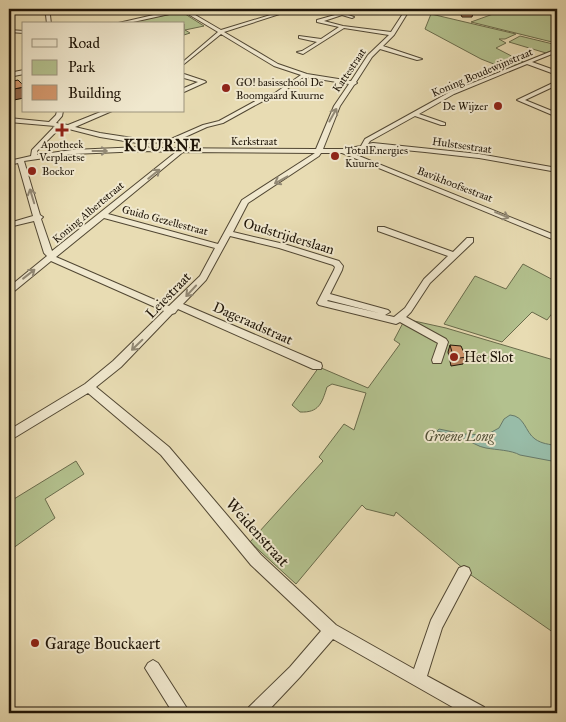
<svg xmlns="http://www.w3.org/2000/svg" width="566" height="722" viewBox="0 0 566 722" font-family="'IM FELL Great Primer',serif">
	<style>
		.green { fill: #b3c18e; stroke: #696b4b }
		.water { fill: #98bca8; stroke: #687968 }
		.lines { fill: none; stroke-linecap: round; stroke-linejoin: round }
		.minor-casing { stroke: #514733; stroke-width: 2 }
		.minor { fill: #f0e8ce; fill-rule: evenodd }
		.wall { fill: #b5815c; stroke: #1f1508 }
		.shaded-wall { fill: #93694b; stroke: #1f1508 }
		.building { fill: #d2966b; stroke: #1f1508 }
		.oneway { stroke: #928975 }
		.poi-dot { fill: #8f2418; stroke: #f0e8ce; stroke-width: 2 }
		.labels { text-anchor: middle; stroke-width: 4; stroke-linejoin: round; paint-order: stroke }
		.far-street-label { font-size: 11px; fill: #1f1508; stroke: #f0e8ce }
		.far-poi-label { font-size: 11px; fill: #1f1508; stroke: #f0e8ce; text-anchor: start }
		.street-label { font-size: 14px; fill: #1f1508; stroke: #f0e8ce }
		.poi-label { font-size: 14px; fill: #1f1508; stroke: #f0e8ce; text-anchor: start }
		.park-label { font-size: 14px; font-style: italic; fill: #535137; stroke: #f0e8ce }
		.far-district-label { font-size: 16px; font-weight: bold; letter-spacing: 1px; fill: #1f1508; stroke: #f0e8ce }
		.near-street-label { font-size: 16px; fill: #1f1508; stroke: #f0e8ce }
		.near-poi-label { font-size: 16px; fill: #1f1508; stroke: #f0e8ce; text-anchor: start }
	</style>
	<rect width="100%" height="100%" fill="#e8dcb3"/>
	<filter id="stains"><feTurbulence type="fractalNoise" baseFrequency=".004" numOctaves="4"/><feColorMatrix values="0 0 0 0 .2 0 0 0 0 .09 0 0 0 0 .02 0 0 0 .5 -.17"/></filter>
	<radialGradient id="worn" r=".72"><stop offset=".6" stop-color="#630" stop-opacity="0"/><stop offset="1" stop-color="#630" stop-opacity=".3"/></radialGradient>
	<path class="green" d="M507,9H557V40L552,42L471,22Z
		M182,12L204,26L185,30L190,33L184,35V24H119Z
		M431,14L516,34L505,39H499L506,43L496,48L525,63L509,70L481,59L425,29Z
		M520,36L557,45V49L546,53L509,42Z
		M523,264L557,282V307L547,320L532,312L502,342L444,324L475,276L506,289Z
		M405,319L446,328L557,361V635L471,575L396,512L394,516L366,509L362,505L296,584L250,542L323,461L319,457L344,424L354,430L366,393L332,384L327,387C322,403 319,413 300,412L292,405L319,367L368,388L400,344L394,340Z
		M76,461L84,474L45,499L55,518L9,551V502Z"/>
	<path class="water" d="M510,415C525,416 525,432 535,439C542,444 549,444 557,446V462L520,455C511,450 497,450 486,448C478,447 471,441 464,439C455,436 446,433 437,431L439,429L463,434L486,435L499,428L504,419Z"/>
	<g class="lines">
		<defs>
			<path id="minor" d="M41,9H45L50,15L51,24H47L46,15Z
				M180,9H185L221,30L290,9H295L224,32L278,64L307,74L351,81L368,55L389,35L344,28L303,54L297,52L302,51L317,42L299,38V36L321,39L339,27L317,22V20L342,13L354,17L352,18L342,15L324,21L343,26L391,32L406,9H410L394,35L383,46L422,59L417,60L380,49L372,57L356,82L357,83L354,85L340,106L323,149H344L361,146L365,139L450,92L557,49V52L532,62L557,71V75L527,64L454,94L419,114L445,123V125H441L415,116L370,141L368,144L373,143L479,154L557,168V172L479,158L425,152L373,147L349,152L557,236V241L342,153H321L319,156L248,203L233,232L284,244L339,261L343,266L342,270L330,294L388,310L390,312L385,315L394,317L405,308L424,279L448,256L378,231V227H384L453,252L467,238H473V242L430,283L411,312L406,317L446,339L448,342L441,363H433L432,360L438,343L400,322L396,324L319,305L317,303L334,270L335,267L333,265L279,248L230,236L206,280L183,304L321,363L322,366L321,369H313L178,309L175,313L172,314L121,367L96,387L169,447L261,555L336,625L414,669L431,620L459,568L464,566L469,568L471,573L442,628L427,676L484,707L486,713H463L333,639L300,677L266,713H247L249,707L290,667L321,631L251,565L161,455L88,393L9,441V430L85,384L113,361L164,311L51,261L12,293L9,294V287L47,256L44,253L34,221L9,227V223L33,216L18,163L9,165V161L31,156L32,150L55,126L9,122V118L49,122L56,115L57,111H63L62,116L56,123L68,125L103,111H112L75,127L100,133L139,139H171L203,125L219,121L259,99L275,93L301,75L274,66L221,34L184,64V61L218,32L183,11L124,24H114ZM306,77L349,84L334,106L316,149L149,148L144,143L174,142L207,127L223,123L263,101L279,95L302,78ZM61,127L100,137L137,143L141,147L72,150L37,155V151ZM144,151L176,152L52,251L41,219L43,217L40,215L24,161L72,154ZM183,152L315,153L242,200L218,244L108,214ZM104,218L215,248L200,276L169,306L56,257ZM328,300L379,313L327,301Z
				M9,30L24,31V33L9,32Z
				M24,70V74L9,77V73Z
				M184,74L205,81L206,82L184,92V88L198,82L184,78Z
				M557,81V85L525,100L557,113V117L517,100Z
				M153,660L158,663L190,713H173L145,668L148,663Z"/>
		</defs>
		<use href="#minor" class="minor-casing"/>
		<use href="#minor" class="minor"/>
	</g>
	<path class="wall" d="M450,9H474L472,17H462L460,13H453Z
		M450,345L466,357L463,364L451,366L448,352Z"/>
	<path class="shaded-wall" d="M24,87V98L9,101V90Z"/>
	<path class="building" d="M18,80L24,86V87L9,90V82Z
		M450,345L461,346L466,357L454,359Z"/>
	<defs><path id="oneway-shaft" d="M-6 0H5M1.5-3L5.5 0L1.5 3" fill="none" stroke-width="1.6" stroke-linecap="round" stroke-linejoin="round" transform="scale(1.25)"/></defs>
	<g class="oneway">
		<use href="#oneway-shaft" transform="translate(333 115) rotate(-61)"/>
		<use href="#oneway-shaft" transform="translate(100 151)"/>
		<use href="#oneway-shaft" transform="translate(154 174) rotate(-39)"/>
		<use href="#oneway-shaft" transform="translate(281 180) rotate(151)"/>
		<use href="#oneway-shaft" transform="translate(32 196) rotate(-107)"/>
		<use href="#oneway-shaft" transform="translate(502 215) rotate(23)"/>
		<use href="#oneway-shaft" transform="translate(29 274) rotate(-38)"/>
		<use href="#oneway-shaft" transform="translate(191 291) rotate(133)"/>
		<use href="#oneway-shaft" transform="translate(137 345) rotate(136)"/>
	</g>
	<g class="poi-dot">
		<circle cx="226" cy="88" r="5"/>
		<circle cx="498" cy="106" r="5"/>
		<path d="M59.5 122.5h5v5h5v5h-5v5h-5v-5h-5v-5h5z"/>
		<circle cx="335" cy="156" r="5"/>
		<circle cx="32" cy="171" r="5"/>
		<circle cx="454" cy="357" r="5"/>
		<circle cx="35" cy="643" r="5"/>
	</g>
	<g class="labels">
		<g class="far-street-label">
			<text transform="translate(349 70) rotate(-56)" y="4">Kattestraat</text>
			<text transform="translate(482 72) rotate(-23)" y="4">Koning Boudewijnstraat</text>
			<text x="254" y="145">Kerkstraat</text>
			<text transform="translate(462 145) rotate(8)" y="4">Hulstsestraat</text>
			<text transform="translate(455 184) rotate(21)" y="4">Bavikhoofsestraat</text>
			<text transform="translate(88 212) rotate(-40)" y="4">Koning Albertstraat</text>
			<text transform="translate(165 220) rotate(15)" y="4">Guido Gezellestraat</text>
		</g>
		<g class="far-poi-label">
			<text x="236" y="86">GO! basisschool De<tspan x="236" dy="13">Boomgaard Kuurne</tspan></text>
			<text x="488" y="110" text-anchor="end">De Wijzer</text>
			<text x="62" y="148" text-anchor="middle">Apotheek<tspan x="62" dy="13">Verplaetse</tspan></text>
			<text x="345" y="154">TotalEnergies<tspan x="345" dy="13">Kuurne</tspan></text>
			<text x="42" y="175">Bockor</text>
		</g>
		<g class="street-label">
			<text transform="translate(289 236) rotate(17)" y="5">Oudstrijderslaan</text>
			<text transform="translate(168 295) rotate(-46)" y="5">Leiestraat</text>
			<text transform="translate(253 323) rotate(24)" y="5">Dageraadstraat</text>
		</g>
		<g class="poi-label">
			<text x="464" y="362">Het Slot</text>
		</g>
		<g class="park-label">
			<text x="459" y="441">Groene Long</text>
		</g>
		<g class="far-district-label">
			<text x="163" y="151">KUURNE</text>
		</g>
		<g class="near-street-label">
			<text transform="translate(258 532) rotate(48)" y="6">Weidenstraat</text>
		</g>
		<g class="near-poi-label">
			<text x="45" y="649">Garage Bouckaert</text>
		</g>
	</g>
	<rect width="566" height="722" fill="none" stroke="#e8dcb3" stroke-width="30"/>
	<rect x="10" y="10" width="546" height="702" fill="none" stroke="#1f1508" stroke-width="2.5"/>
	<rect x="15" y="15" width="536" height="692" fill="none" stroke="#1f1508"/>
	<rect x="22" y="22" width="162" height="90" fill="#f0e8ce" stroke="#9c947f"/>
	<rect x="32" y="39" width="25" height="8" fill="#f0e8ce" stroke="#9c947f"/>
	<text x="68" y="48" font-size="15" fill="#1f1508">Road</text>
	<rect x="32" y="60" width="25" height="15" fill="#b3c18e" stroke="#9c947f"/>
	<text x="68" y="72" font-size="15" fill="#1f1508">Park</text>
	<rect x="32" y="85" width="25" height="15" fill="#d2966b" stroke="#9c947f"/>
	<text x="68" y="98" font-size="15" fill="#1f1508">Building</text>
	<rect width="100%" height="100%" filter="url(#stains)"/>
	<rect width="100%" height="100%" fill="url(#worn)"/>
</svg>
